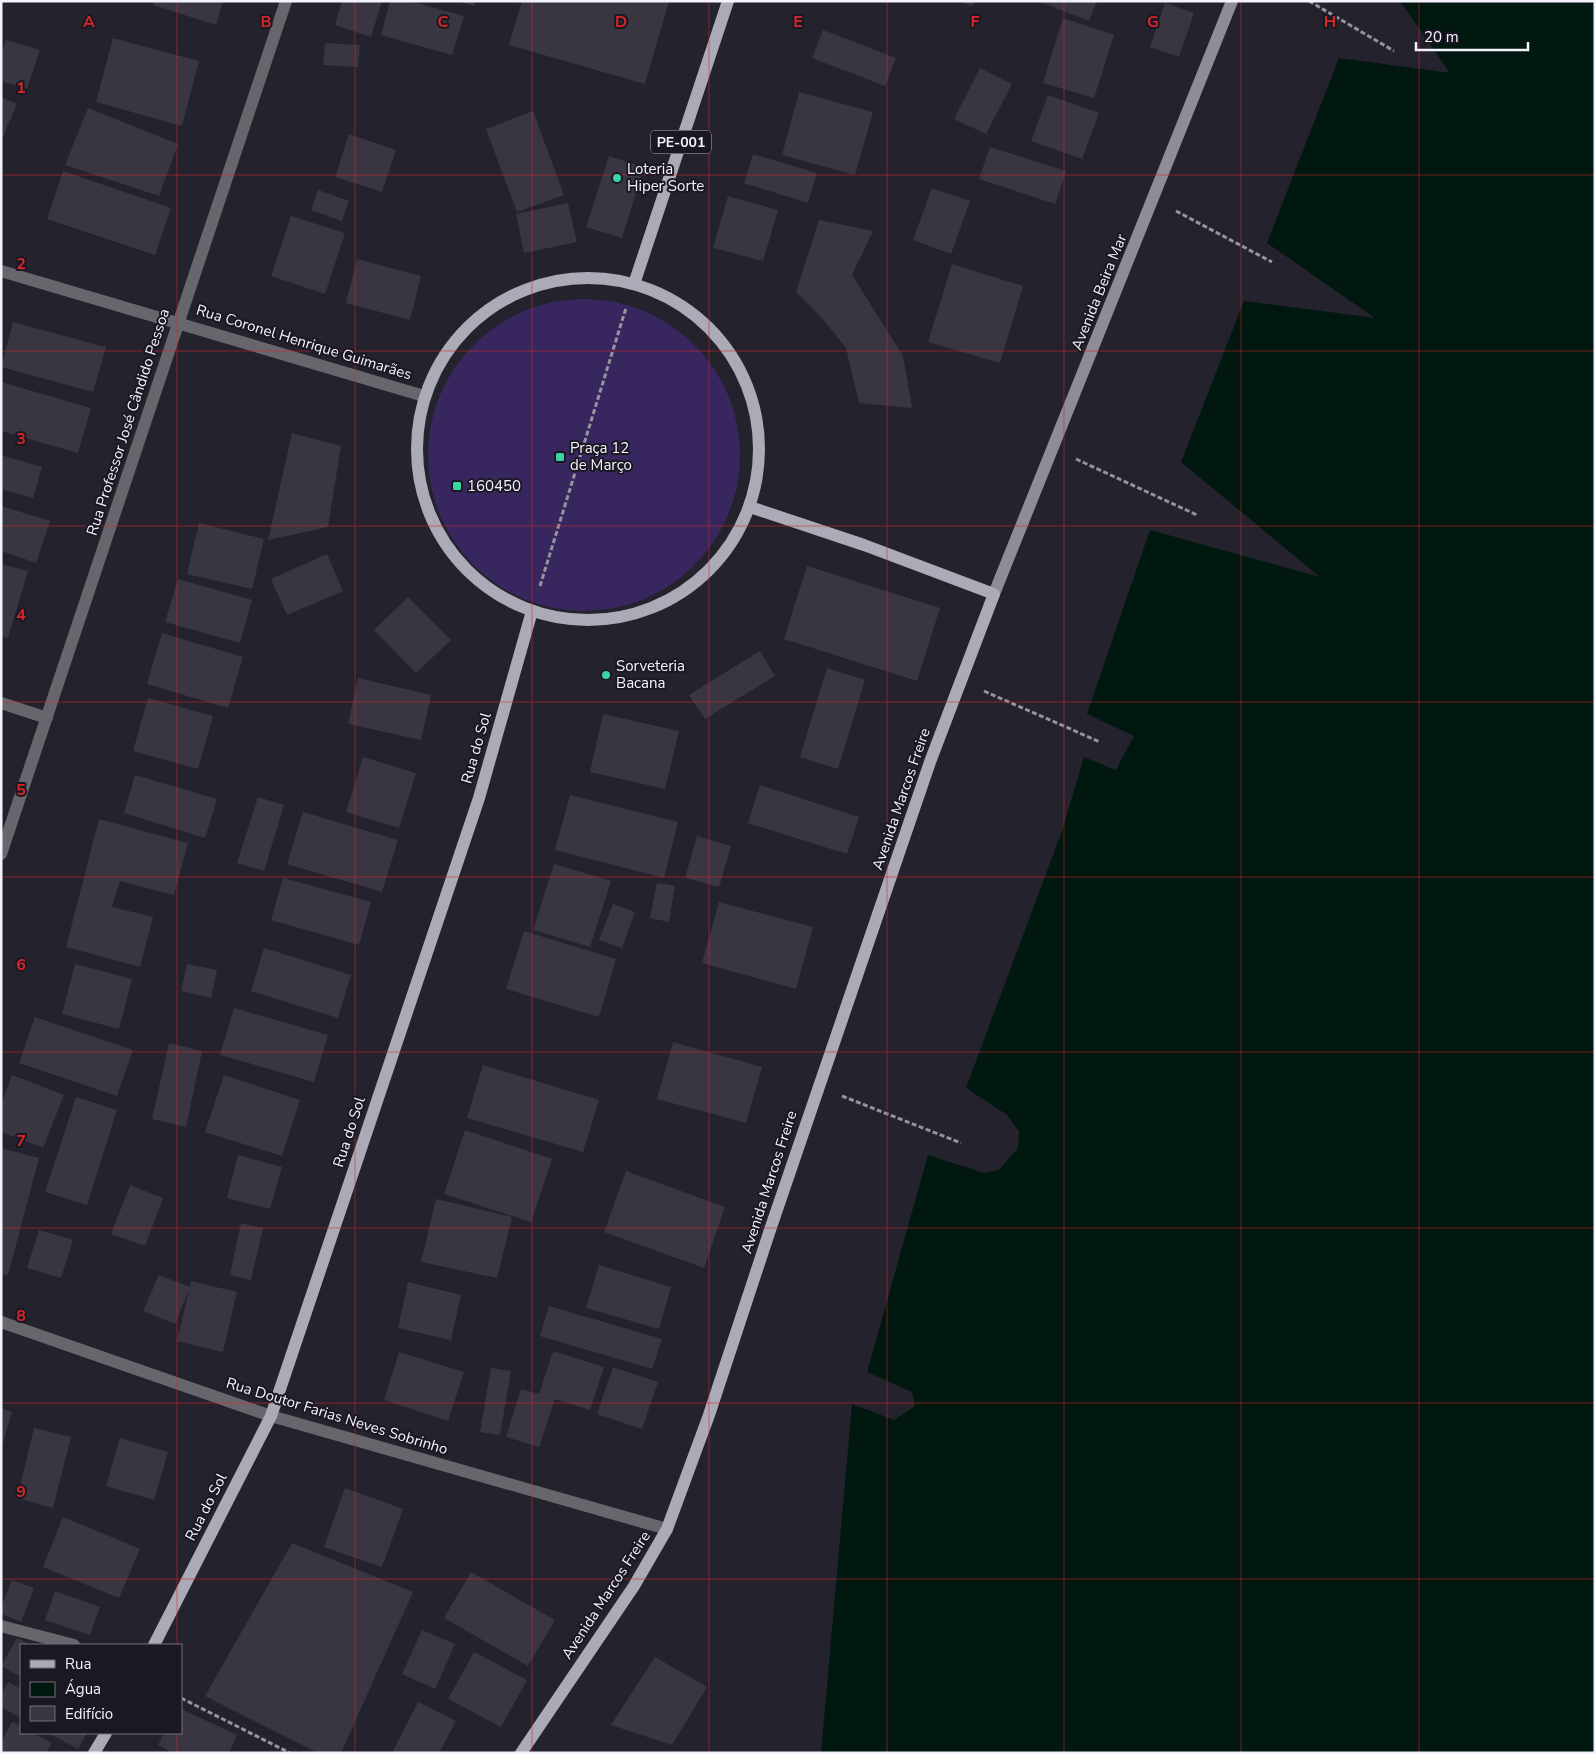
<svg xmlns="http://www.w3.org/2000/svg" width="1596" height="1754" viewBox="0 0 1596 1754" font-family="'Nunito Sans',sans-serif">
	<style>
		.green { fill: #38265e }
		.water { fill: #00180f }
		.building { fill: #393642 }
		.lines { fill: none; stroke-linecap: round; stroke-linejoin: round }
		.path { stroke: #95939d; stroke-width: 3; stroke-dasharray: 5 2.5; stroke-linecap: butt }
		.street { stroke: #68666d; stroke-width: 12 }
		.secondary { stroke: #8e8c96; stroke-width: 12 }
		.primary { stroke: #acaab7; stroke-width: 12 }
		.grid { fill: none; stroke: #d62828; stroke-width: 1; stroke-opacity: 0.55 }
		.poi-dot { fill: #3bd4a4; stroke: #1b1823; stroke-width: 2 }
		.labels { text-anchor: middle; stroke-width: 4; stroke-linejoin: round; paint-order: stroke }
		.shield { fill: #1b1823; stroke: #b3b1ba; stroke-width: 1 }
		.shield-label { font-size: 14px; font-weight: bold; fill: #f4f3fb }
		.poi-label { font-size: 15px; fill: #f4f3fb; stroke: #1b1823; text-anchor: start }
		.street-label { font-size: 15px; fill: #f4f3fb; stroke: #1b1823 }
		.grid-label { font-size: 16px; text-anchor: middle; font-weight: bold; fill: #d62828; stroke: #1b1823; stroke-width: 4; stroke-linejoin: round; paint-order: stroke }
	</style>
	<rect width="100%" height="100%" fill="#24222d"/>
	<path class="green" d="M428 455a156 156 0 1 1 312 0a156 156 0 1 1-312 0Z"/>
	<path class="water" d="M1400,1H1595V1753H821L852,1404L894,1420L915,1406L912,1392L867,1372L928,1155L984,1173L999,1170L1018,1148L1019,1131L1007,1115L966,1088L1062,831L1084,757L1116,770L1134,736L1087,714L1150,530L1320,577L1181,462L1244,301L1375,318L1267,243L1339,58L1450,73Z"/>
	<path class="building" d="M154,1H223L216,25L153,5Z
		M342,1H382L371,37L335,25Z
		M390,1H410L464,16L452,55L381,35Z
		M458,1H475L474,6Z
		M522,1H669L645,84L509,45Z
		M960,1H974L972,6Z
		M1038,1H1097L1089,21Z
		M1165,3L1194,13L1179,57L1150,47Z
		M1063,18L1114,35L1094,98L1043,83Z
		M823,30L896,58L885,86L812,58Z
		M113,38L199,61L182,126L96,102Z
		M6,40L40,50L27,89L1,81V53Z
		M325,43L360,45L358,67L323,65Z
		M980,68L1012,84L986,134L954,119Z
		M799,92L873,112L855,175L782,155Z
		M1048,95L1099,113L1082,159L1031,141Z
		M1,97L17,104L1,141Z
		M88,108L178,144L159,196L65,165Z
		M533,111L564,195L517,212L486,129Z
		M349,134L396,150L382,192L335,177Z
		M990,147L1066,171L1055,204L979,179Z
		M753,154L817,173L808,203L744,183Z
		M609,156L644,167L622,238L586,227Z
		M63,171L171,208L155,255L47,219Z
		M932,188L970,201L951,254L913,240Z
		M318,190L349,201L342,221L311,210Z
		M728,196L778,210L763,261L713,248Z
		M568,203L577,242L524,253L516,214Z
		M291,216L345,233L325,294L271,276Z
		M819,220L873,231L852,275L903,356L912,408L859,403L846,348L822,318L796,292Z
		M357,259L421,276L410,320L346,303Z
		M952,264L1023,286L1000,363L928,342Z
		M13,322L106,347L93,392L1,367Z
		M1,382L91,408L78,453L1,431Z
		M292,433L341,446L328,527L268,540Z
		M1,455L42,467L33,498L1,489Z
		M1,506L50,521L36,563L1,551Z
		M199,523L264,539L252,589L187,574Z
		M327,554L343,591L287,615L271,579Z
		M1,564L28,571L8,638L1,636Z
		M807,566L940,608L917,681L784,639Z
		M178,579L252,600L240,643L165,622Z
		M408,597L451,640L416,673L374,630Z
		M162,633L243,657L228,708L147,684Z
		M760,651L775,676L705,719L689,695Z
		M827,668L865,680L838,769L800,757Z
		M358,678L431,695L421,740L348,724Z
		M148,698L213,716L198,769L133,751Z
		M603,714L679,731L665,789L590,772Z
		M363,757L416,773L399,828L346,812Z
		M135,775L217,799L205,838L124,813Z
		M760,785L859,817L847,854L748,823Z
		M570,795L678,822L664,878L555,850Z
		M258,797L284,805L264,871L237,863Z
		M303,812L398,840L382,892L287,864Z
		M99,819L188,843L174,895L120,881L112,907L153,917L140,967L66,947Z
		M697,836L731,846L719,887L685,878Z
		M554,864L611,881L590,947L533,930Z
		M283,878L371,902L359,945L271,920Z
		M657,883L675,886L669,922L650,918Z
		M719,902L813,927L796,989L702,963Z
		M613,904L635,912L622,948L599,940Z
		M524,931L616,959L599,1017L506,989Z
		M264,948L351,975L338,1018L251,991Z
		M75,964L132,979L119,1029L62,1014Z
		M187,964L217,970L211,998L181,991Z
		M234,1008L328,1035L314,1082L220,1055Z
		M35,1017L133,1050L117,1096L19,1063Z
		M673,1042L762,1067L746,1123L657,1099Z
		M169,1043L202,1051L186,1127L152,1119Z
		M483,1065L599,1100L583,1152L467,1118Z
		M12,1075L64,1095L43,1148L1,1132V1104Z
		M224,1075L300,1100L282,1156L205,1132Z
		M76,1097L117,1110L87,1205L45,1192Z
		M465,1130L552,1159L531,1222L444,1194Z
		M1,1148L39,1158L8,1275L1,1274Z
		M238,1155L282,1167L270,1209L227,1198Z
		M626,1171L725,1207L704,1268L604,1232Z
		M130,1185L163,1198L145,1246L111,1234Z
		M436,1199L512,1217L497,1278L421,1262Z
		M241,1223L263,1228L251,1280L230,1275Z
		M39,1230L73,1240L61,1278L27,1268Z
		M599,1265L671,1287L659,1329L586,1308Z
		M159,1275L190,1287L175,1324L143,1311Z
		M191,1281L237,1292L223,1352L177,1341Z
		M408,1282L461,1295L451,1340L398,1328Z
		M549,1306L662,1339L652,1369L540,1336Z
		M553,1351L604,1367L590,1410L555,1399L539,1447L506,1437L521,1389L539,1394Z
		M399,1352L464,1372L448,1421L384,1400Z
		M613,1367L658,1382L642,1429L597,1414Z
		M491,1368L511,1371L500,1435L480,1432Z
		M1,1408L12,1412L2,1446H1Z
		M34,1428L71,1437L53,1508L17,1498Z
		M120,1438L168,1452L154,1500L106,1486Z
		M345,1488L403,1509L382,1567L324,1547Z
		M63,1517L140,1549L119,1598L43,1567Z
		M292,1543L413,1592L341,1753H318L205,1696Z
		M471,1572L555,1620L528,1666L444,1618Z
		M12,1580L34,1588L21,1622L1,1614V1607Z
		M55,1591L100,1607L90,1635L45,1620Z
		M422,1630L455,1644L435,1689L402,1674Z
		M17,1638L32,1645H21V1677L1,1666Z
		M474,1652L527,1680L501,1727L448,1699Z
		M655,1657L707,1687L672,1745L611,1725Z
		M8,1682L21,1689V1718L1,1707V1694Z
		M418,1702L456,1721L439,1753H392Z
		M181,1709L237,1735L229,1753H173L158,1745L164,1733H181Z
		M12,1722L21,1726V1733H33L52,1743L46,1753H1V1742Z
		M48,1733H87L78,1749Z"/>
	<g class="lines">
		<path class="path" d="M1309,1L1394,51
			M1176,211L1272,262
			M1076,459L1197,515
			M540,586L626,308
			M984,691L1100,742
			M842,1096L961,1143
			M181,1698L290,1753"/>
		<path class="street" d="M1,271L424,396
			M1,703L47,718
			M1,854L286,1
			M1,1322L271,1416L667,1529
			M1,1626L74,1645"/>
		<path class="secondary" d="M994,594L1232,1"/>
		<path class="primary" d="M417 449a171 171 0 1 1 342 0a171 171 0 1 1-342 0Z
			M634,284L728,1
			M154,1645L271,1416L479,798L532,611
			M94,1753L106,1733
			M521,1753L634,1586L667,1529L709,1415L770,1230L930,762L994,594L864,545L750,507"/>
	</g>
	<path class="grid" d="M177,1V1645M355,1V1753M532,1V1753M709,1V1753M887,1V1753M1064,1V1753M1241,1V1753M1419,1V1753M1,175H1595M1,351H1595M1,526H1595M1,702H1595M1,877H1595M1,1052H1595M1,1228H1595M1,1403H1595M1,1579H1595M177,1733V1753"/>
	<g class="poi-dot">
		<circle cx="617" cy="178" r="5"/>
		<rect x="555" y="452" width="10" height="10" rx="2.5"/>
		<rect x="452" y="481" width="10" height="10" rx="2.5"/>
		<circle cx="606" cy="675" r="5"/>
	</g>
	<g class="labels">
		<rect class="shield" x="651" y="130.5" width="60" height="23" rx="4"/>
		<g class="shield-label">
			<text x="681" y="147">PE-001</text>
		</g>
		<g class="poi-label">
			<text x="627" y="174">Loteria<tspan x="627" dy="17">Hiper Sorte</tspan></text>
			<text x="570" y="453">Praça 12<tspan x="570" dy="17">de Março</tspan></text>
			<text x="467" y="491">160450</text>
			<text x="616" y="671">Sorveteria<tspan x="616" dy="17">Bacana</tspan></text>
		</g>
		<g class="street-label">
			<text transform="translate(1099 292) rotate(-68)" y="5">Avenida Beira Mar</text>
			<text transform="translate(304 342) rotate(17)" y="5">Rua Coronel Henrique Guimarães</text>
			<text transform="translate(128 422) rotate(-72)" y="5">Rua Professor José Cândido Pessoa</text>
			<text transform="translate(476 748) rotate(-74)" y="5">Rua do Sol</text>
			<text transform="translate(901 799) rotate(-71)" y="5">Avenida Marcos Freire</text>
			<text transform="translate(349 1132) rotate(-72)" y="5">Rua do Sol</text>
			<text transform="translate(769 1182) rotate(-72)" y="5">Avenida Marcos Freire</text>
			<text transform="translate(337 1416) rotate(17)" y="5">Rua Doutor Farias Neves Sobrinho</text>
			<text transform="translate(206 1507) rotate(-63)" y="5">Rua do Sol</text>
			<text transform="translate(606 1595) rotate(-57)" y="5">Avenida Marcos Freire</text>
		</g>
	</g>
	<g class="grid-label">
		<text x="89" y="27">A</text>
		<text x="266" y="27">B</text>
		<text x="443" y="27">C</text>
		<text x="621" y="27">D</text>
		<text x="798" y="27">E</text>
		<text x="975" y="27">F</text>
		<text x="1153" y="27">G</text>
		<text x="1330" y="27">H</text>
		<text x="21" y="93">1</text>
		<text x="21" y="269">2</text>
		<text x="21" y="444">3</text>
		<text x="21" y="620">4</text>
		<text x="21" y="795">5</text>
		<text x="21" y="970">6</text>
		<text x="21" y="1146">7</text>
		<text x="21" y="1321">8</text>
		<text x="21" y="1497">9</text>
	</g>
	<rect width="1596" height="1754" fill="none" stroke="#f4f3fb" stroke-width="5"/>
	<rect x="20" y="1644" width="162" height="90" fill="#1b1823" stroke="#727079"/>
	<rect x="30" y="1660" width="25" height="8" fill="#acaab7" stroke="#727079"/>
	<text x="65" y="1669" font-size="15" fill="#f4f3fb">Rua</text>
	<rect x="30" y="1682" width="25" height="15" fill="#00180f" stroke="#727079"/>
	<text x="65" y="1694" font-size="15" fill="#f4f3fb">Água</text>
	<rect x="30" y="1706" width="25" height="15" fill="#393642" stroke="#727079"/>
	<text x="65" y="1719" font-size="15" fill="#f4f3fb">Edifício</text>
	<path d="M1416 42v8h112v-8" fill="none" stroke="#f4f3fb" stroke-width="2.5"/>
	<text x="1424" y="42" font-size="15" fill="#f4f3fb" stroke="#1b1823" stroke-width="4" paint-order="stroke">20 m</text>
</svg>
